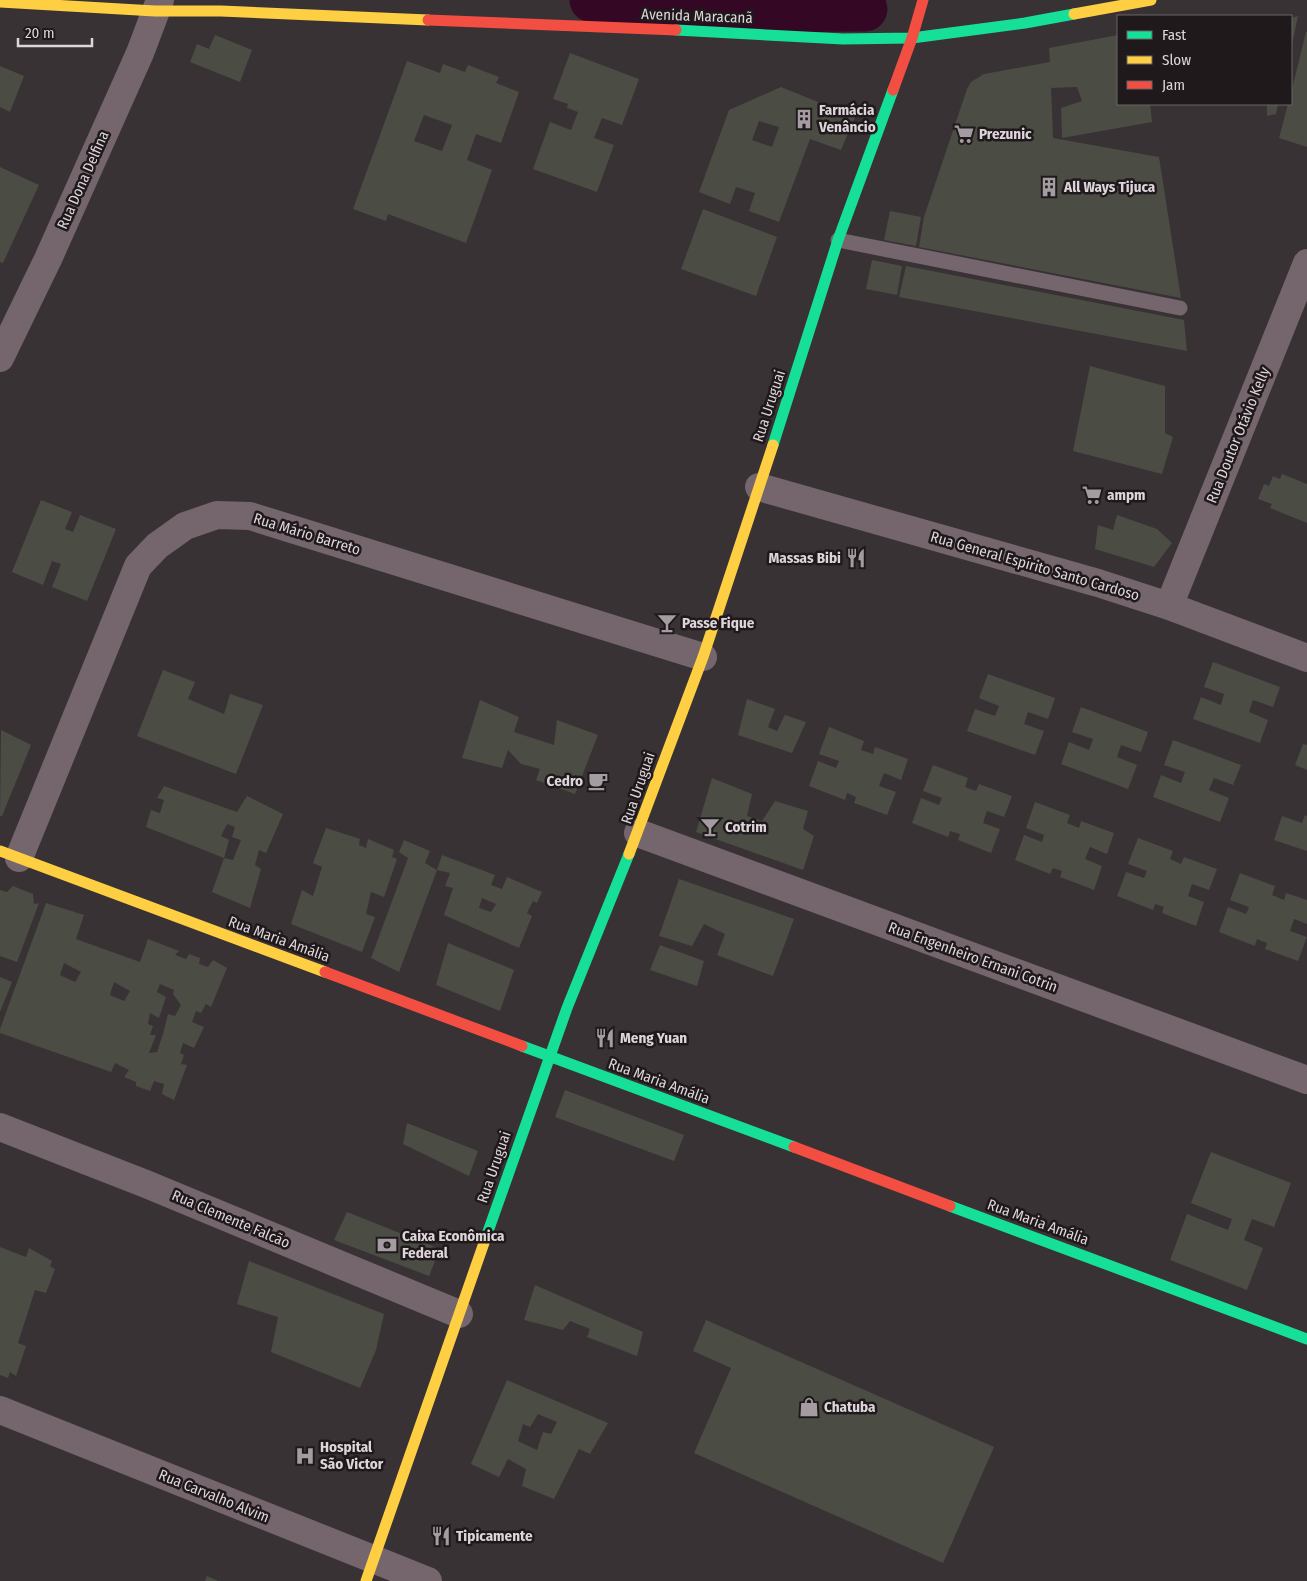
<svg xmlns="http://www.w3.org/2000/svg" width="1307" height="1581" viewBox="0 0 1307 1581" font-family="'Fira Sans Condensed',sans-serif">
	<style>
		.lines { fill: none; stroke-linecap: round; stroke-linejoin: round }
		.river { stroke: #340824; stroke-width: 45 }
		.building { fill: #4b4c44; fill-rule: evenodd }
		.lane { stroke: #74666c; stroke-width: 15 }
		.street { stroke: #74666c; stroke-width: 28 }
		.fast { stroke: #16e098; stroke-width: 11 }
		.slow { stroke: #ffcf43; stroke-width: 11 }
		.jam { stroke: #f24e42; stroke-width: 11 }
		.labels { text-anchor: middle; stroke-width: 5; stroke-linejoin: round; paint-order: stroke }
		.street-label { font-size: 15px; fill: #ddd5d9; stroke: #1f191c }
		.poi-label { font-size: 15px; font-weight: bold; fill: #ddd5d9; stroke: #1f191c; text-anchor: start }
	</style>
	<rect width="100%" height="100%" fill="#393235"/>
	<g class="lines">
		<path class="river" d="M592,0L768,10L865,9"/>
	</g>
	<path class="building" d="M1298,16L1292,44H1291V18Z
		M1306,32H1307V147L1279,138L1288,104H1291V93Z
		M215,35L252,50L240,82L190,62L197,44L209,49Z
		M1118,35V104H1150L1152,122L1062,138L1061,108L1082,101L1077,87L1051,88L1053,138L1159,157L1181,298L919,247L924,217L967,89L971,82L984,74L1050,62L1049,48Z
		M570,53L639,79L622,125L602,118L594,138L614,145L597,192L533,169L550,122L571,130L578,112L567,108L568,104L553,99Z
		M407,61L440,73L443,64L465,72L468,65L499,77L496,83L519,92L501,143L476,134L467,160L492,170L466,243L388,214L386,221L353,209ZM424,115L452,125L442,151L414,141Z
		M0,66L24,76L10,112L0,107Z
		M781,87L855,117L841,150L810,139L779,222L749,211L755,193L736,187L730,204L699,192L729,110ZM759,121L779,127L772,147L752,140Z
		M1267,104H1278L1276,114L1267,116Z
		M0,167L39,185L3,263L0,262Z
		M703,209L777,237L756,296L681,269Z
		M890,211L921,217L916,246L884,240Z
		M872,260L902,266L897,295L866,289Z
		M906,266L1184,320L1187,351L899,297Z
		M1090,366L1165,386V433L1173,437L1162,474L1073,451Z
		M1282,474L1307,484V523L1270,508L1272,504L1258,499L1264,484L1269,486L1273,476L1280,479Z
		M41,500L72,512L65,529L73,532L80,515L116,529L87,601L52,587L61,564L52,561L43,585L12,572Z
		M1117,515L1157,529L1172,543L1154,567L1095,549L1098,525L1113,530Z
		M1213,662L1280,687L1273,707L1253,700L1249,712L1268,720L1260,743L1193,719L1201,697L1221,705L1224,694L1204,687Z
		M163,670L195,682L188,699L224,714L230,694L263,705L236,774L137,736Z
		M988,674L1055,698L1048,719L1028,712L1024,724L1044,731L1035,755L967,731L975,709L995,716L999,706L979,698Z
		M747,699L775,709L768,727L777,731L785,715L806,722L792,753L738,735Z
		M480,700L519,717L514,732L554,745L557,720L598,735L575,794L536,780L540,769L521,764L508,750L502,768L462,758Z
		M1081,707L1148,732L1141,752L1121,745L1117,757L1137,765L1128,789L1061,764L1069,742L1089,750L1093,739L1072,732Z
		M829,727L864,741L861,750L873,754L875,747L908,759L901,780L884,773L879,786L896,792L887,815L854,803L856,797L847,793L845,800L809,786L818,761L836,768L839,761L819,754Z
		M1,730L31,745L2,816H0Z
		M1173,740L1241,765L1233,785L1214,778L1209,790L1229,798L1220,822L1153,797L1161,775L1181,783L1185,772L1164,765Z
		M1303,744L1307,745V770L1295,765Z
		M933,765L968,778L965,787L976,791L979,784L1012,796L1004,817L987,811L983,823L1000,829L991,853L958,840L960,834L950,831L948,837L912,823L921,798L939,805L942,798L923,791Z
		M712,778L752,794L747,816L762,821L775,801L808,811L803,829L814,836L803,870L696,832Z
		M164,786L237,812L247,796L283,814L266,853L259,850L255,865L261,869L250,908L212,892L224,858L233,860L241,840L232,837L235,827L227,824L221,836L229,840L224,858L146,827L151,810L160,813L164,800L157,798Z
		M1035,802L1070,815L1067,823L1079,828L1081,821L1114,833L1107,854L1090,847L1085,859L1102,866L1094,890L1060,877L1062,871L1053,868L1050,874L1015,860L1024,835L1042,842L1044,835L1026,828Z
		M1305,815L1307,816V851L1274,840L1282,816L1302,823Z
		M326,828L360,839L359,845L366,848L368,839L394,850L392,857L397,859L384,897L371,892L366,914L375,917L362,952L291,924L302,890L313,896L322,867L313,863Z
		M1138,838L1173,851L1170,859L1181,864L1184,857L1217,869L1209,890L1192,884L1188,896L1204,902L1196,926L1162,913L1164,907L1155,904L1153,910L1117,896L1126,872L1144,878L1147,871L1128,864Z
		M404,840L430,851L425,863L437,870L399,972L371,958L408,858L399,852Z
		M442,855L495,875L491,885L502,889L507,877L542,892L537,903L533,901L527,913L532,916L519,948L444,915L453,888L445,886L450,873L437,870ZM482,898L496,904L491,912L479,908Z
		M1240,873L1275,886L1272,895L1284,900L1286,893L1307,900V924L1294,919L1290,931L1307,937L1298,961L1265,949L1267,943L1257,939L1255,946L1219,932L1228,907L1246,914L1249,907L1230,900Z
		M679,879L794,919L773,976L717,955L725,934L704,924L692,946L659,936Z
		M13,886L33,894L34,904L39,903L17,962L0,956V890L7,892Z
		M46,903L84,915L76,939L140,962L148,939L179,951L175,955L186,959L189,954L200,958L199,964L208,967L213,960L227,968L211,1007L206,1004L201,1013L196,1011L192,1022L204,1027L194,1048L183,1043L180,1053L184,1055L181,1064L187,1065L174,1100L162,1094L164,1084L154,1081L150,1091L136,1086V1082L124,1077L129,1070L115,1063L111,1072L0,1033V1029ZM64,963L81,972L75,982L60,975ZM114,982L130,991L124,1001L110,995ZM160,984L174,990L173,994L181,1005L175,1016L168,1014L163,1034L157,1052L149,1053L156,1035H150L153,1026L148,1024L150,1013L159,1018L166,997L157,992Z
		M448,943L514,970L500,1011L436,985Z
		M660,945L704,961L697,986L650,970Z
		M0,977L12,982L0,1012Z
		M565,1090L684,1135L674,1161L555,1117Z
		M407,1123L478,1151L469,1176L403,1144Z
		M1211,1152L1291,1183L1274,1227L1252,1219L1244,1240L1263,1248L1247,1290L1170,1260L1187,1214L1228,1230L1232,1219L1191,1203Z
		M347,1212L440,1249L429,1276L334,1240Z
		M0,1247L26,1257L29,1248L52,1261L50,1266L55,1269L46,1293L35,1290L18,1343L26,1346L16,1376L10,1372L8,1378L0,1375Z
		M249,1261L384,1314L376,1350L360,1388L271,1352L278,1317L237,1304Z
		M535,1285L643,1332L637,1356L587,1337L590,1329L570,1321L563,1330L524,1320Z
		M706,1320L994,1447L943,1563L694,1453L731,1368L693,1351Z
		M507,1380L608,1423L590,1454L579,1449L554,1499L522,1486L526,1469L508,1459L499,1477L471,1464ZM538,1414L557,1422L551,1434L543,1432L537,1450L518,1441L523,1424L530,1427Z
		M207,1576L218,1581H205Z"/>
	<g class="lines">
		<path class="lane" d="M838,240L1180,308"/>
		<path class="street" d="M0,358L48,259L140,53L160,0
			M759,487L1098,583L1169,606L1307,658
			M1169,606L1307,263
			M638,833L1307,1080
			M19,858L138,566L157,546L185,526L217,515L250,516L703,657
			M0,1127L146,1184L459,1314
			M0,1410L428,1581"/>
		<path class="fast" d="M676,30L843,39L912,38L1025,23L1074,14
			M773,445L838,240L893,90
			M522,1046L794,1147
			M950,1206L1307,1339
			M485,1240L567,1008L629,854"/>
		<path class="slow" d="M0,2L155,11H221L428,20
			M1074,14L1151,0
			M0,851L325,972
			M629,854L703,657L773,445
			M366,1581L485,1240"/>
		<path class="jam" d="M428,20L676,30
			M893,90L912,38L923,0
			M325,972L522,1046
			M794,1147L950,1206"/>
	</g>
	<defs>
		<symbol id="building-bare" viewBox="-9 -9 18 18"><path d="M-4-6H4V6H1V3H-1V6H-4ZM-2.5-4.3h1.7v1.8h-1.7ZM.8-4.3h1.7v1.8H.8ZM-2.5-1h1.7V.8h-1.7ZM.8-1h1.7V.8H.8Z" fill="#a49ca0" stroke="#1f191c" stroke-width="2.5" paint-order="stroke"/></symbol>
		<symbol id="supermarket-bare" viewBox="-9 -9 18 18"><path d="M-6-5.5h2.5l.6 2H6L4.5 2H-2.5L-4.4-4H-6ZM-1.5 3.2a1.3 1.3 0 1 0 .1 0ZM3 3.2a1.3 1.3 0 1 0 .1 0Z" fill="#a49ca0" stroke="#1f191c" stroke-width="2.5" paint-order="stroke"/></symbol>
		<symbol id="restaurant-bare" viewBox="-9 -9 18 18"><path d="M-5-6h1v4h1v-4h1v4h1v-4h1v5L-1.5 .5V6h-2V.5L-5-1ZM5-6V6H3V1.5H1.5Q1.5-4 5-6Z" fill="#a49ca0" stroke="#1f191c" stroke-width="2.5" paint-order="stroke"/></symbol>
		<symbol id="bar-bare" viewBox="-9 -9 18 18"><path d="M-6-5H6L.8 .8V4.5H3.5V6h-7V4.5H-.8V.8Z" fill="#a49ca0" stroke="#1f191c" stroke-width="2.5" paint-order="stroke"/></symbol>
		<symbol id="cafe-bare" viewBox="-9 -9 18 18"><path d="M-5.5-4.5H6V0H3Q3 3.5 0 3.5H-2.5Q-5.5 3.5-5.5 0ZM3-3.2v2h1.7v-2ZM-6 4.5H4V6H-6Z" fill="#a49ca0" stroke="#1f191c" stroke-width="2.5" paint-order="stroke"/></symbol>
		<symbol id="bank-bare" viewBox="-9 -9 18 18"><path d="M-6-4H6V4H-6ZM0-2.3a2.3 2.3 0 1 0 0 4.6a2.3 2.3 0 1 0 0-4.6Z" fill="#a49ca0" stroke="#1f191c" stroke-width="2.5" paint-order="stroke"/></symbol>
		<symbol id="shop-bare" viewBox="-9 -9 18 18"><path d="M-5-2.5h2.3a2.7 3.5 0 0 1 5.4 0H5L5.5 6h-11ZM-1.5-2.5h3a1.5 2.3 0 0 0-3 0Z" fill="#a49ca0" stroke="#1f191c" stroke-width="2.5" paint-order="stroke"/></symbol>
		<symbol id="hospital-bare" viewBox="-9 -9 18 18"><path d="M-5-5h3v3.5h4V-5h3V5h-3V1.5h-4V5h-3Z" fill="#a49ca0" stroke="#1f191c" stroke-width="2.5" paint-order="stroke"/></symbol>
	</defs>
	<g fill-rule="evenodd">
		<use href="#building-bare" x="790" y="105" width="28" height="28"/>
		<use href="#supermarket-bare" x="950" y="120" width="28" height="28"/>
		<use href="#building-bare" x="1035" y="173" width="28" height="28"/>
		<use href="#supermarket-bare" x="1078" y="481" width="28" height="28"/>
		<use href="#restaurant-bare" x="842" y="544" width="28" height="28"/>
		<use href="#bar-bare" x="653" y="609" width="28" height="28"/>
		<use href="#cafe-bare" x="584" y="767" width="28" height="28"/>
		<use href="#bar-bare" x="696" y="813" width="28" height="28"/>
		<use href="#restaurant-bare" x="591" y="1024" width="28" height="28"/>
		<use href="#bank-bare" x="373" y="1231" width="28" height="28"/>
		<use href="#shop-bare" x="795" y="1393" width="28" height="28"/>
		<use href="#hospital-bare" x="291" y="1442" width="28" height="28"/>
		<use href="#restaurant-bare" x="427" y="1522" width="28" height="28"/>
	</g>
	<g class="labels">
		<g class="street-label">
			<text transform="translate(697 16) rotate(2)" y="5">Avenida Maracanã</text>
			<text transform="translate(83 180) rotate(-66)" y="5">Rua Dona Delfina</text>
			<text transform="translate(769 406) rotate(-72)" y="5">Rua Uruguai</text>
			<text transform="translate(1238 435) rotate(-68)" y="5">Rua Doutor Otávio Kelly</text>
			<text transform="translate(307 534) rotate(17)" y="5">Rua Mário Barreto</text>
			<text transform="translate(1035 566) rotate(16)" y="5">Rua General Espírito Santo Cardoso</text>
			<text transform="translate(638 788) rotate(-71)" y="5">Rua Uruguai</text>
			<text transform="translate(279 939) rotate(20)" y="5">Rua Maria Amália</text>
			<text transform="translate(973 957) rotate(20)" y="5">Rua Engenheiro Ernani Cotrin</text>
			<text transform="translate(659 1081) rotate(20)" y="5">Rua Maria Amália</text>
			<text transform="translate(494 1167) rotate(-71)" y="5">Rua Uruguai</text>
			<text transform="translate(231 1219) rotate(23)" y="5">Rua Clemente Falcão</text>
			<text transform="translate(1038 1222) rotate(20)" y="5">Rua Maria Amália</text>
			<text transform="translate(214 1496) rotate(22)" y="5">Rua Carvalho Alvim</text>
		</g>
		<g class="poi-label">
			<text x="819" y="115">Farmácia<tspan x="819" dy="17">Venâncio</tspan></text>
			<text x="979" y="139">Prezunic</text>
			<text x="1064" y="192">All Ways Tijuca</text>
			<text x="1107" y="500">ampm</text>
			<text x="841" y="563" text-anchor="end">Massas Bibi</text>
			<text x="682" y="628">Passe Fique</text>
			<text x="583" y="786" text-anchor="end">Cedro</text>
			<text x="725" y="832">Cotrim</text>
			<text x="620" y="1043">Meng Yuan</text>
			<text x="402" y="1241">Caixa Econômica<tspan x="402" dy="17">Federal</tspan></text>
			<text x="824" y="1412">Chatuba</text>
			<text x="320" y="1452">Hospital<tspan x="320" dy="17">São Victor</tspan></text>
			<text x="456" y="1541">Tipicamente</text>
		</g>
	</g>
	<rect x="1117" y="15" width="175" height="90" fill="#1f191c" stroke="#6b6468"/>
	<rect x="1127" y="31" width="25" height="8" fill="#16e098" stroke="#6b6468"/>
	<text x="1162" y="40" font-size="15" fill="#ddd5d9">Fast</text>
	<rect x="1127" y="56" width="25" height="8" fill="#ffcf43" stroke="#6b6468"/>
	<text x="1162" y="65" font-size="15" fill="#ddd5d9">Slow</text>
	<rect x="1127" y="81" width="25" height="8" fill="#f24e42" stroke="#6b6468"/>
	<text x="1162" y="90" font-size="15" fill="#ddd5d9">Jam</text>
	<path d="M18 38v8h74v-8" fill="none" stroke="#ddd5d9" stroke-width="2.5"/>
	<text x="25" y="38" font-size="15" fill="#ddd5d9" stroke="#1f191c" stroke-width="4" paint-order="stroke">20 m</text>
</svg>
